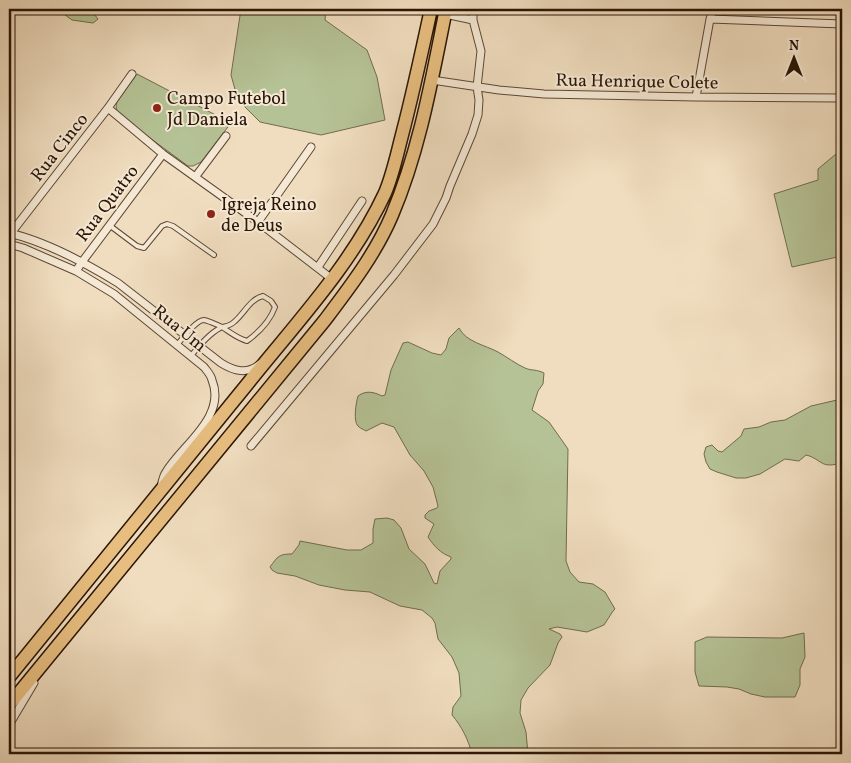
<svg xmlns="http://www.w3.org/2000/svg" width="851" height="763" viewBox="0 0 851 763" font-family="Vollkorn,serif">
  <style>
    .green { fill: #b5c295; stroke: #706c4e }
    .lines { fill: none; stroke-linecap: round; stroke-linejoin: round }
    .lane-casing { stroke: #5c4734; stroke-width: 6 }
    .street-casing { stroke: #5c4734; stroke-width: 9 }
    .highway-casing { stroke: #2a1506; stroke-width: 15 }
    .lane { stroke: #f5e9d5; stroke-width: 4 }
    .street { stroke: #f5e9d5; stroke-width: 7 }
    .highway { stroke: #e8be80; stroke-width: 12 }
    .poi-dot { fill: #8f2418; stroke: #f5e9d5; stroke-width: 2 }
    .labels { text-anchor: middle; stroke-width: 4; stroke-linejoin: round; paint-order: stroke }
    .street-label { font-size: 18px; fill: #2a1506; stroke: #f5e9d5 }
    .poi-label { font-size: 18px; fill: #2a1506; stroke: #f5e9d5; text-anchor: start }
  </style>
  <rect width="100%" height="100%" fill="#f0ddbf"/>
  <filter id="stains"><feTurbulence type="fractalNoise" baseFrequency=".004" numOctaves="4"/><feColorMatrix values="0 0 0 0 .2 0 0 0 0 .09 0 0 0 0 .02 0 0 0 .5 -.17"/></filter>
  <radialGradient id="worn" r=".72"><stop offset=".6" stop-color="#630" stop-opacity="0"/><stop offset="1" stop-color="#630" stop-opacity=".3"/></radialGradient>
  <path class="green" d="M57 9H90L98 19 93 23 72 20Z
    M241 9H326L325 20 367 50 377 77 385 120 321 135 260 122 238 100 231 75Z
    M137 74 231 123 201 162 193 166H188L120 116C117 112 115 108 117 102Z
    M842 149V256L792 267 774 194 818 180V169Z
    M459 328C466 342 485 345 498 352 507 357 516 364 525 368 532 371 536 369 544 373L543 384 538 391 532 410 549 422 568 449 566 561 570 572 579 582 593 584 605 592 615 609 613 611 604 625 587 632 557 627 549 629 560 634 562 637 558 643 550 665 528 688 521 700 520 713 526 732 528 754H472C468 739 462 727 452 715L453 707 461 696 459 673 452 657 438 639 435 623 432 618 422 610 400 606 370 592 345 590 319 585 295 576 277 573 272 570 270 567C278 556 279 554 292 554L299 545 300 541 347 550H361L373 543V529L375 519 387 518 394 520 401 528 409 549 425 564 434 583 437 584 440 571 451 559V557C440 553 434 546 428 537L434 524 425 518V515L429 511 437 508 438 506 433 487 424 471 410 455 394 427 382 423 366 431C363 429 361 429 358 426 353 421 356 403 358 396 366 390 374 392 382 396L385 395 391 370 403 343 408 342 432 353 441 355 446 349 449 338Z
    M842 397V463C838 464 833 465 829 465 821 465 816 457 806 455L799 461 785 459 760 474 746 478H736L717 472 710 469 706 462 704 454 706 447 712 445 718 451 722 452 741 436 744 429 759 427 771 422 785 420 811 406 837 400Z
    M804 633 805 657 800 669V685L795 697H765L751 694 739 689 727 687 699 686 695 672V642L707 637 782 638Z"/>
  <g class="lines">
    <g class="lane-casing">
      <path id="lane" d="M109 225 137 246 144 248 162 226 167 224 173 226 214 255
        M177 345C182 339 196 320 204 320 209 321 215 324 220 326 229 331 236 338 247 341 258 333 270 321 275 307L271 301 263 296C250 299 244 314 234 322 230 326 225 326 220 328 209 334 198 347 191 356"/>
    </g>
    <g class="street-casing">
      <path id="street" d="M445 14 473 20
        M710 19 842 24
        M432 80 499 90 544 94 696 97 842 98
        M696 97 710 19 713 9
        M108 108 163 154 258 222 332 279
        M196 176 226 136
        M258 222 311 147
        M9 233C47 242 84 262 118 283L221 363C234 371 247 375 260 364
        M9 239 11 233 108 108 132 74
        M9 244 23 248 76 271 114 294 204 367C207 371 211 375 212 380 227 417 182 445 166 472 163 476 162 482 161 487
        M318 267 362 201
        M76 271 82 262 163 154
        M251 446 394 275 433 224 446 198 450 186 472 134 478 115 479 100 477 87 481 51 473 20V9
        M9 725 34 683"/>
    </g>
    <g class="highway-casing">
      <path id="highway" d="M9 677C89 579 169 481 249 382 297 322 352 264 385 193 393 174 397 154 402 135 413 93 422 51 431 9
        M9 705 325 320C350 287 376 253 392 215 420 149 432 78 446 9"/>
    </g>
    <use href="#lane" class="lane"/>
    <use href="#street" class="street"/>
    <use href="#highway" class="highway"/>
  </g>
  <g class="poi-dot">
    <circle cx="157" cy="108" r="5"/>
    <circle cx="211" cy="214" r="5"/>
  </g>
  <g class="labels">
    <g class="street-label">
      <text transform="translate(637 81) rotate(1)" y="6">Rua Henrique Colete</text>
      <text transform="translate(59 147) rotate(-52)" y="6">Rua Cinco</text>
      <text transform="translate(107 203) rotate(-53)" y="6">Rua Quatro</text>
      <text transform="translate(180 328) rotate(39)" y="6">Rua Um</text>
    </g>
    <g class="poi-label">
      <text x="167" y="104">Campo Futebol<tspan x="167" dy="21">Jd Daniela</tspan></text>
      <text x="221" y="210">Igreja Reino<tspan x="221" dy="21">de Deus</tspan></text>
    </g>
  </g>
  <rect width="851" height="763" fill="none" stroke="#f0ddbf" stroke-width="30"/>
  <rect x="10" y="10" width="831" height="743" fill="none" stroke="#2a1506" stroke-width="2.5"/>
  <rect x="15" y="15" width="821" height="733" fill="none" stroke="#2a1506"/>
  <g transform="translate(794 58)" stroke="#f5e9d5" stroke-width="4" paint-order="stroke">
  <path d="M0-4L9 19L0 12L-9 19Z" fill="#2a1506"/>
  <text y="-8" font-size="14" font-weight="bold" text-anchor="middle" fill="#2a1506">N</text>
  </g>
  <rect width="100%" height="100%" filter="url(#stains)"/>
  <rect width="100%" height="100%" fill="url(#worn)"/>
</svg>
